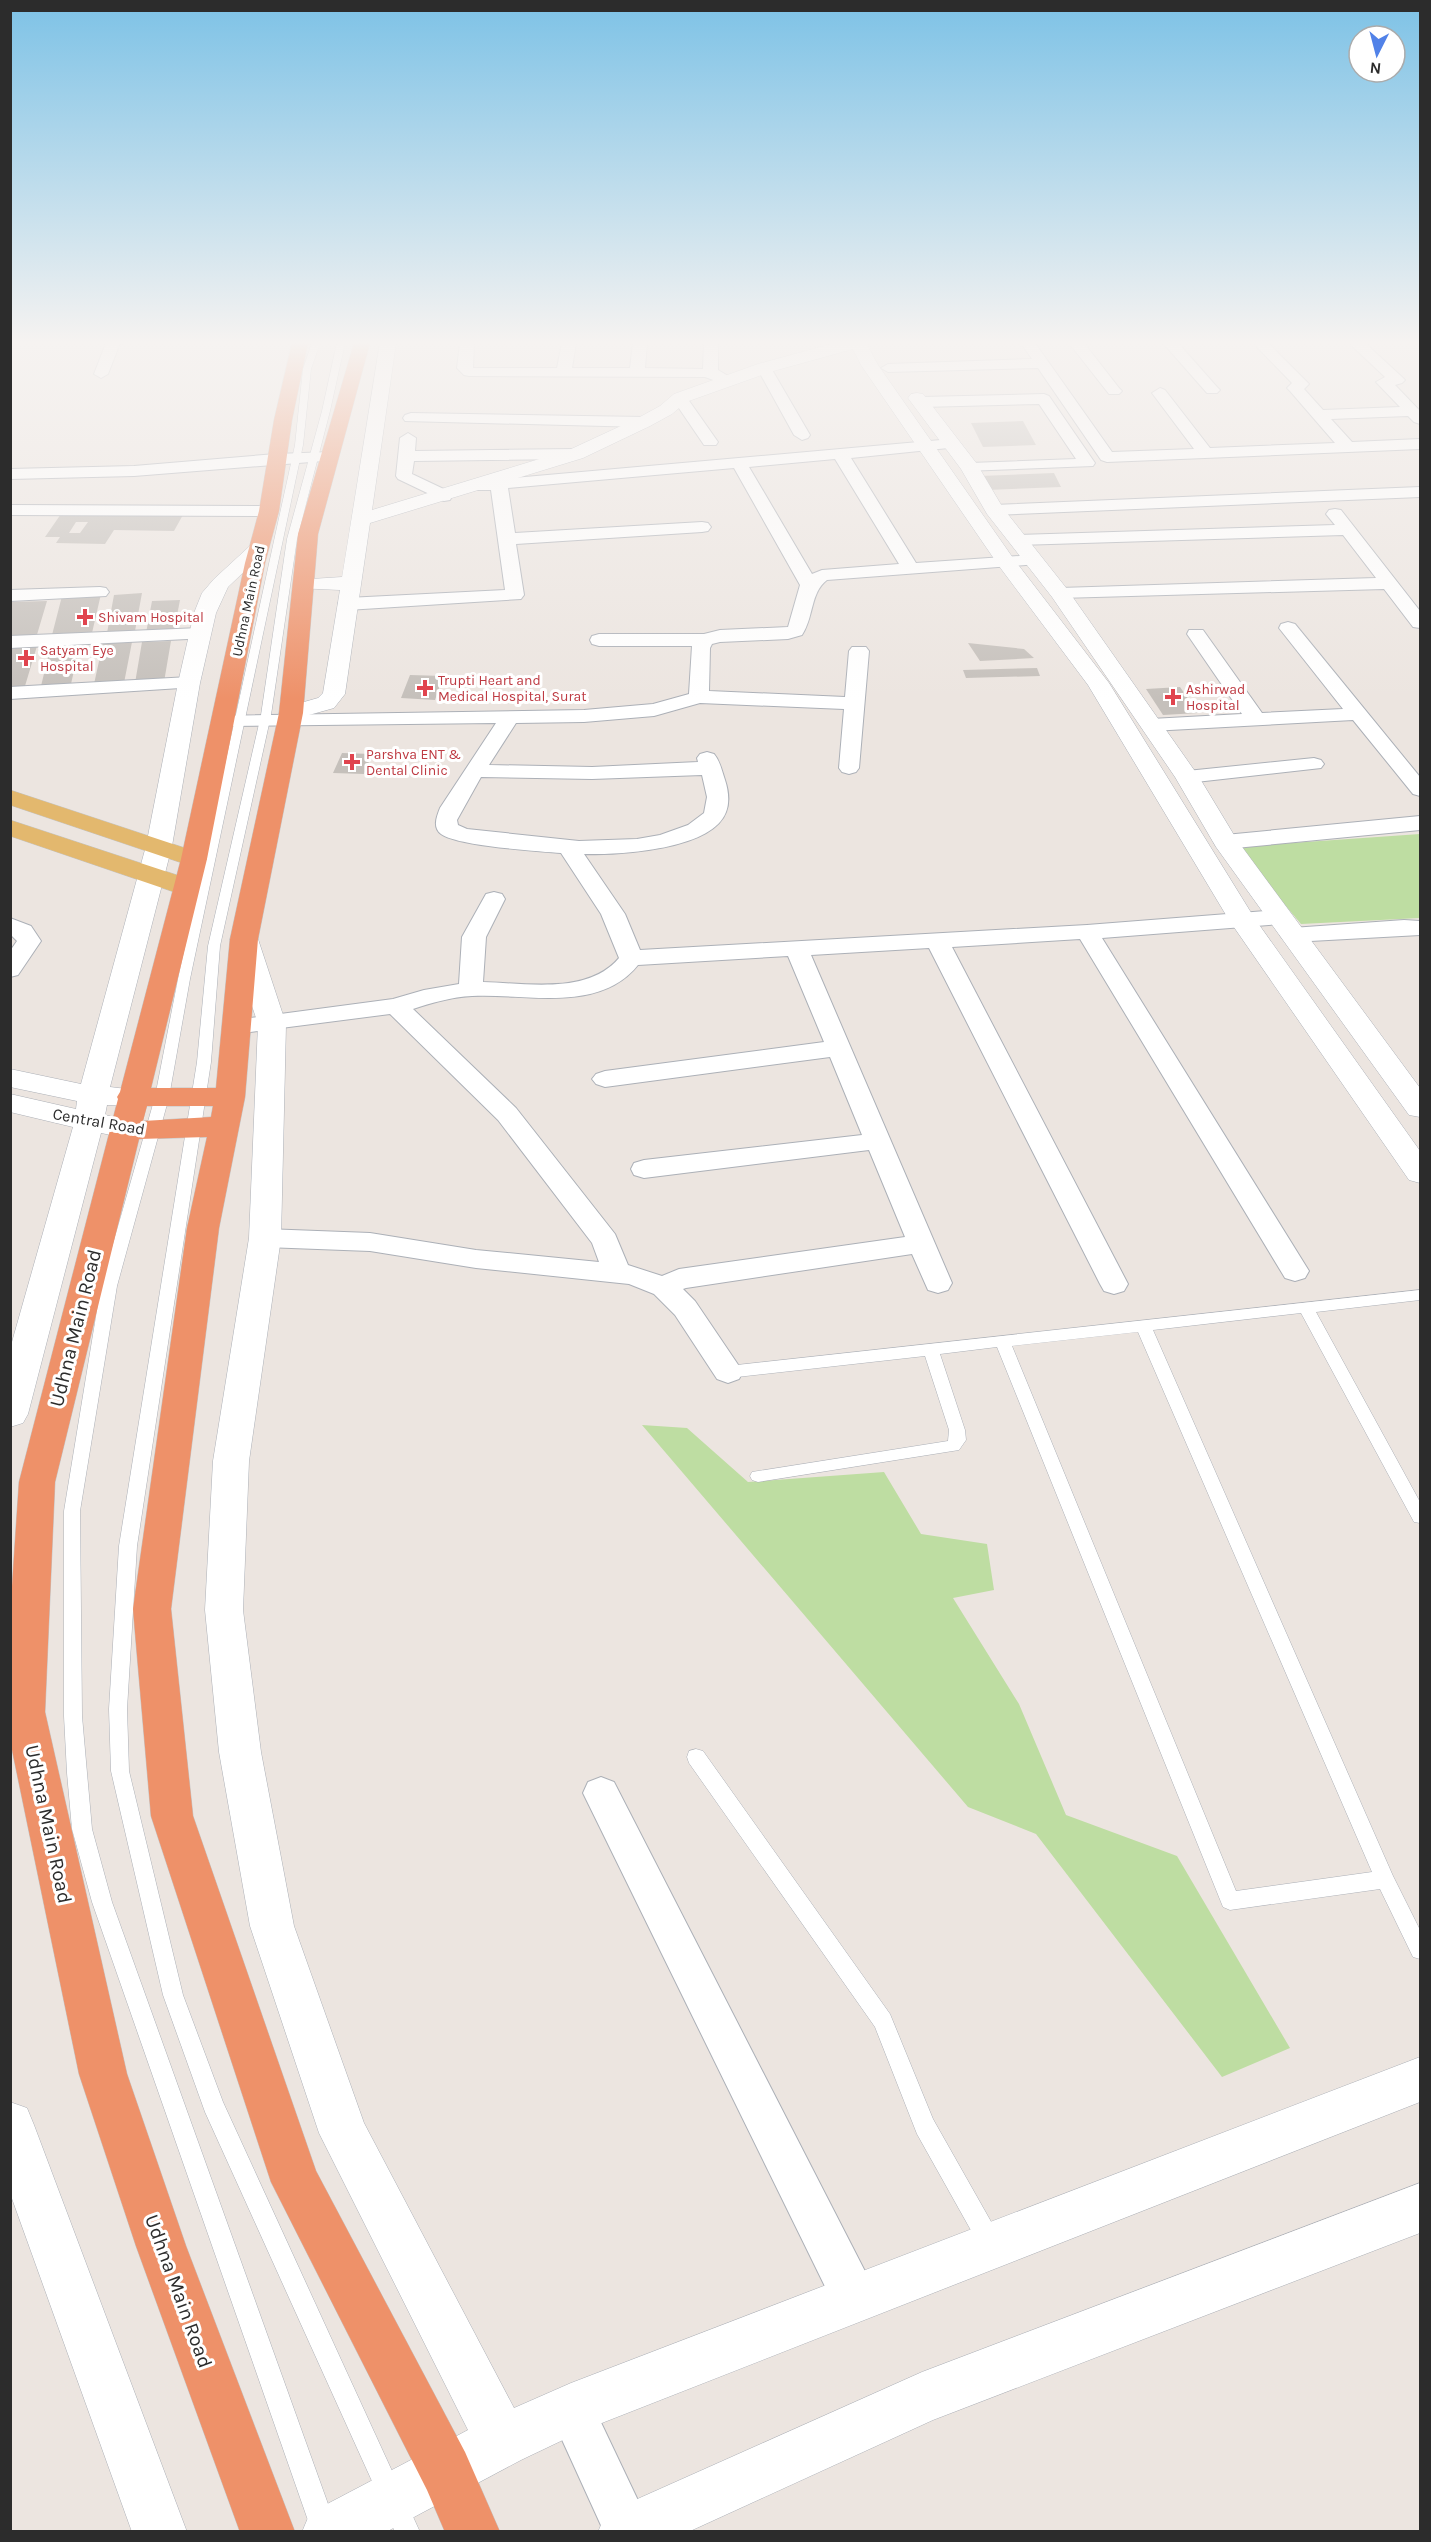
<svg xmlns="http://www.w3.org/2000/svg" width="1431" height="2542" viewBox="0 0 1431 2542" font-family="Karla,sans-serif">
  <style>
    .green { fill: #bedda2 }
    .building { fill: #c5c0bb; fill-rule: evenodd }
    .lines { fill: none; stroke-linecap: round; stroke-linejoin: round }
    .lane-casing { stroke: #acb0b7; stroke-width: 1 }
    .street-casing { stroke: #acb0b7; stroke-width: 2 }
    .secondary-casing { stroke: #acb0b7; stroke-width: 1 }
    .primary-casing { stroke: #c4c4c4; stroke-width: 1 }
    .highway-casing { stroke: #c4c4c4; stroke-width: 1 }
    .lane { fill: #fff; fill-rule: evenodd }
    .street { fill: #fff; fill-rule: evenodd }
    .secondary { fill: #fff; fill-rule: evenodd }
    .primary { fill: #e3b86e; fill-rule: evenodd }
    .highway { fill: #ee9169; fill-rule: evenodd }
    .health-dot { fill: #e0444e; stroke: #fff; stroke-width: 2 }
    .labels { text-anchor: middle; stroke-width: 6; stroke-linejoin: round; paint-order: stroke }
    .far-street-label { font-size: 14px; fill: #2c2c2c; stroke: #fff }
    .far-health-label { font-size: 14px; fill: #be3a42; stroke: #fff; text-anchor: start }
    .street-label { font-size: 16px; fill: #2c2c2c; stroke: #fff }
    .near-street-label { font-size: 20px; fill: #2c2c2c; stroke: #fff }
  </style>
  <rect width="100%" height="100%" fill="#ece5e0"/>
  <path class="green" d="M1420 834V918L1301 924 1236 847Z
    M642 1425 687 1428 748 1482 884 1472 921 1534 987 1544 994 1590 953 1598 1019 1704 1066 1815 1177 1856 1290 2048 1222 2077 1036 1834 968 1807Z"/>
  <path class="building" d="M1023 421 1036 445 983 447 971 423Z
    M1054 473 1061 487 987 490 980 476Z
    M63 511 184 513 174 531 114 530 105 544 56 543 60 537H45ZM76 522H88L80 533H69Z
    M142 593 135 631 107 633 114 595Z
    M101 594 92 633 52 635 62 596Z
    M180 600 174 631 146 633 152 601Z
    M47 601 36 638 10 639V602Z
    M171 641 164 682 135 683 142 642Z
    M132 642 124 683 94 684 103 643Z
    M968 643 1024 649 1034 658 980 661Z
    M80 644 71 684 41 686 51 645Z
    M37 646 25 686 10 687V647Z
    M1037 668 1040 676 966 678 963 670Z
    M410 675 443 676 435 700 401 698Z
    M1180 687 1198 713 1163 715 1146 689Z
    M342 753 372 754 364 774 333 773Z"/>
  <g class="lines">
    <g class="lane-casing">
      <path id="lane" d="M312 343H320L311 369 303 445 190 979 169 1097 117 1286 80 1511 82 1716 87 1773 92 1829 112 1902 337 2529 335 2532H313L311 2529 92 1902 72 1829 67 1773 64 1716V1511L101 1286 155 1097 178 979 295 445 303 369Z
        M337 343H345L330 411 297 539 271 715 220 946 211 1062 137 1546 127 1709 129 1771 183 1995 223 2102 420 2532H395L205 2112 163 1995 111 1771 109 1709 119 1546 197 1062 208 946 261 715 287 539 322 411Z
        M1420 1290V1300L1316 1312 1420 1502V1523L1414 1522 1301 1313 1153 1330 1393 1876 1420 1930V1959L1413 1957 1380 1889 1230 1910 1223 1907 997 1347 940 1354 965 1430 966 1440 959 1450 758 1482 752 1480 750 1476 752 1472 948 1441 949 1430 925 1356 728 1378 722 1376 720 1372 722 1368 728 1366ZM1138 1332 1372 1872 1236 1891 1012 1346Z
        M696 1749 703 1751 890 2014 933 2119 998 2234 1001 2242 998 2250 990 2253 982 2250 917 2134 875 2027 689 1763 687 1757 689 1751Z"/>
    </g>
    <g class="street-casing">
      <path id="street" d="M106 343H120L108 374 101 378 94 374Z
        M460 343H474L473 368H557L562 343H576L572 368H630L633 343H647L645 368 703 369 704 343H718V370L735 380 727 385 705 377 469 376 464 375 457 368Z
        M1021 343H1035L1112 452 1194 449 1152 393 1160 388 1165 390 1210 448 1335 443 1290 391 1287 388 1292 383 1253 343H1268L1309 384 1304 389 1323 410 1400 407 1376 382 1385 377 1349 343H1365L1402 377 1405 380 1402 383 1395 385 1420 411V424L1414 422 1408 416 1331 419 1352 442 1420 439V449L1107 462 1101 460 1038 368 888 372 881 368 888 364 1032 359Z
        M1069 343H1084L1119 388 1122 391 1119 394H1109Z
        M1163 343H1178L1217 387 1220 390 1217 393H1207Z
        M764 364 771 368 810 435 808 438 802 440 794 435 757 368Z
        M680 393 685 395 718 442 716 445H704L702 442 672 398Z
        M1044 394 1049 396 1095 463 1093 466 964 471 962 468 970 463 1076 459 1039 404 922 407 914 402 922 397Z
        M411 413 644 417 652 422 644 427 405 421 403 418 405 415Z
        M408 433 416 438 415 451 576 449 584 454 576 459 414 461 412 474 450 492 452 496 450 500 444 501 398 479 396 476 400 438Z
        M952 439 958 441 960 444 958 447 851 458 916 563 1033 555 1039 556 1042 560 1039 564 827 580C810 593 814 617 802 635L788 639 720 642 712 644 710 648 709 691 845 697 849 651 852 647H866L869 651 859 768 856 772 849 774 842 772 839 768 844 709 700 703 654 716 584 722 516 723 489 765 592 767 698 762 697 758 700 754 707 752 714 754C720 761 722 771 725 780 728 789 730 802 726 812 712 850 619 855 584 854L625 914 640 950 1087 925 1280 910 1288 912 1292 917 1288 922 1280 924 1102 938 1309 1271 1305 1278 1295 1281 1285 1278 1080 939 952 947 1128 1284 1124 1291 1114 1294 1104 1291 1100 1284 929 948 811 955 952 1283 948 1290 938 1293 928 1290 912 1254 686 1288 683 1289 695 1301 743 1372 739 1379 728 1383 717 1379 675 1315 654 1294 629 1284 476 1268 370 1251 265 1247 255 1245 251 1238 255 1231 265 1229 370 1233 476 1250 599 1262 592 1243 498 1120 390 1014 235 1034 226 1032 223 1027 226 1022 235 1020 393 999 424 990 459 984 462 937 486 894 494 892 502 894 505 899 486 937 483 982C526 983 588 995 619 958L601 914 561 853C537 851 457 846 441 834 432 827 437 816 440 808L496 723 222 726 215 724 212 720 215 716 584 710 653 704 689 694 692 646H599L592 644 590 640 592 636 599 634H704L720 630 788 627 800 585 734 468 508 488 515 533 702 522 708 523 711 527 708 531 702 532 516 544 524 595 521 599 347 610 340 608 338 604 340 600 347 598 505 590 491 490H470L468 486 470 482ZM835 459 899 564 822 570 812 574 749 467ZM702 775 707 797 704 813 688 825 660 835 637 839 579 841 467 829 458 825 457 820 481 777 592 779ZM788 956 824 1042 605 1071 596 1074 592 1079 596 1084 605 1087 830 1057 862 1135 644 1160 634 1163 631 1169 634 1175 644 1178 869 1150 905 1237 679 1269 662 1276 628 1265 615 1234 516 1108 413 1009C431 1003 452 997 472 996 526 993 599 1014 638 965Z
        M330 452 336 454 338 457 336 460 134 476 10 479V469L134 466 276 454Z
        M1420 487V497L994 515 988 514 986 510 988 506 994 505Z
        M10 505 269 506 275 507 277 511 275 515 269 516 10 515Z
        M1335 509 1341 510 1420 611V628L1413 627 1384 589 1060 598 1054 597 1051 593 1054 589 1060 588 1376 578 1343 535 1018 545 1012 544 1009 540 1012 536 1018 535 1335 525 1326 514 1329 510Z
        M100 587 106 588 109 592 106 596 10 601V590Z
        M1288 622 1295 624 1420 777V796L1413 794 1353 720 1151 731 1144 729 1141 725 1144 721 1151 719 1242 714 1187 634 1189 630H1203L1262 713 1343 709 1279 628 1281 624Z
        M200 628 207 630 209 634 207 638 10 648V636Z
        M189 677 196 679 199 683 196 687 10 699V687Z
        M1314 758 1321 760 1324 764 1321 768 1187 783 1180 781 1176 777 1180 773 1187 771Z
        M1420 816V830L1225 849 1217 847 1214 842 1217 837 1225 835Z
        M10 918 31 926 41 941 18 975 10 977V951L17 941 10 934Z
        M1404 920 1420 921V935L1292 942 1284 940 1280 935 1284 930 1292 928Z
        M601 1777 614 1782 871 2283 877 2299 871 2315 855 2321 839 2315 583 1793 588 1782Z
        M571 2386 587 2393 653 2532H604L548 2409 555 2393Z"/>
    </g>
    <g class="secondary-casing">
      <path id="secondary" d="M380 343H396L372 510 569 450 638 418 660 406 674 394 758 364 835 343H866L878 365 1013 558 1109 683 1255 919 1420 1151V1183L1409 1180 1229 920 1088 685 999 566 861 365 853 349 770 372 686 402 672 414 650 426 583 458 370 523 345 694 334 708 291 720 283 718 279 713 283 708 318 698 323 693 340 590 296 588 293 584 296 580 342 577Z
        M917 393 923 394 977 464 1003 508 1067 589 1199 777 1237 840 1420 1088V1117L1409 1115 1216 847 1175 777 1052 597 987 514 961 469 908 398 911 394Z
        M259 542 266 544 269 548 228 587 216 613 200 683 172 846 110 1087 143 1091 147 1097 143 1103 132 1106 107 1105 105 1115 122 1119 126 1126 122 1133 111 1135 101 1133 28 1414 23 1423 10 1427V1349L73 1127 10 1112V1094L76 1109 77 1101 10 1087V1069L81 1084 146 846 178 683 194 613 202 593 214 579 252 544Z
        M244 931 254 933 258 939 286 1024 281 1238 249 1461 243 1610 261 1752 294 1926 364 2123 514 2408 571 2383 1420 2057V2102L584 2430 521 2460 386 2532H302L310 2513 468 2430 319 2133 250 1926 219 1752 205 1610 213 1461 249 1238 258 1024 230 939 234 933Z
        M10 2102 27 2108 34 2125 187 2532H132L10 2193Z
        M1420 2183V2233L933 2420 688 2532H598L606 2513 922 2372Z"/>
    </g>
    <g class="primary-casing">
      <path id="primary" d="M10 790 203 854 207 859 203 864 194 867 185 864 10 805Z
        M10 820 195 881 199 887 195 893 186 895 177 893 10 836Z"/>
    </g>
    <g class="highway-casing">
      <path id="highway" d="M292 343H308L292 420 279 511 265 563 207 859 151 1088H216L230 939 279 713 298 534 354 343H370L318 534 303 713 258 939 245 1097 219 1228 171 1609 193 1816 316 2171 465 2452 500 2532H445L427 2490 271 2182 151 1816 133 1609 187 1228 207 1137 139 1139 55 1482 45 1712 127 2074 186 2246 295 2532H240L136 2246 79 2074 10 1740V1616L19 1482 118 1099 117 1097 120 1092 181 859 245 563 259 511 274 420ZM147 1106H213L211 1117 143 1121Z"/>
    </g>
    <use href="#lane" class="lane"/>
    <use href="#street" class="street"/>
    <use href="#secondary" class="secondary"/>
    <use href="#primary" class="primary"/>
    <use href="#highway" class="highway"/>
  </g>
  <linearGradient id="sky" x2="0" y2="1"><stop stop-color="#7dc2e6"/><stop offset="0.49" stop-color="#f6f3f1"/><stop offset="1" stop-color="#f6f3f1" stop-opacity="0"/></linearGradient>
  <rect width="1431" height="699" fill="url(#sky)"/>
  <g class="health-dot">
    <path d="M82 608h6v6h6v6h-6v6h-6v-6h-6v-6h6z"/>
    <path d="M23 649h6v6h6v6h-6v6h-6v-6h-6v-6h6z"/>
    <path d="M422 679h6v6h6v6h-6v6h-6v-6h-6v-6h6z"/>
    <path d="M1170 688h6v6h6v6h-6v6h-6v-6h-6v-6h6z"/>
    <path d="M349 753h6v6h6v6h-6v6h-6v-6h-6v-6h6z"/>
  </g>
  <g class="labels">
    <g class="far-street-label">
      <text transform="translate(248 601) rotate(-78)" y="5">Udhna Main Road</text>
    </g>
    <g class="far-health-label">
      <text x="98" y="622">Shivam Hospital</text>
      <text x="40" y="655">Satyam Eye<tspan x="40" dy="16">Hospital</tspan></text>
      <text x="438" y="685">Trupti Heart and<tspan x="438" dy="16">Medical Hospital, Surat</tspan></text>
      <text x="1186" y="694">Ashirwad<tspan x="1186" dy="16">Hospital</tspan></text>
      <text x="366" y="759">Parshva ENT &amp;<tspan x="366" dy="16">Dental Clinic</tspan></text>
    </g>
    <g class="street-label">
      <text transform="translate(99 1121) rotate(10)" y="6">Central Road</text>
    </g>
    <g class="near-street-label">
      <text transform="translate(75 1328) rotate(-76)" y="7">Udhna Main Road</text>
      <text transform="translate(49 1824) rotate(78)" y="7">Udhna Main Road</text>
      <text transform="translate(179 2291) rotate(70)" y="7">Udhna Main Road</text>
    </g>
  </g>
  <rect width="1431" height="2542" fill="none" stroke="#2c2c2c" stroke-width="24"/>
  <g transform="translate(1377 54) rotate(186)"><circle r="28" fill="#ffffff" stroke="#ababab" stroke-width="1.5"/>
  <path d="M0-4.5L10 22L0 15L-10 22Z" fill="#5182e8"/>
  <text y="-9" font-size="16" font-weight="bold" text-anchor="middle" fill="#2c2c2c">N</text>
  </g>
</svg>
